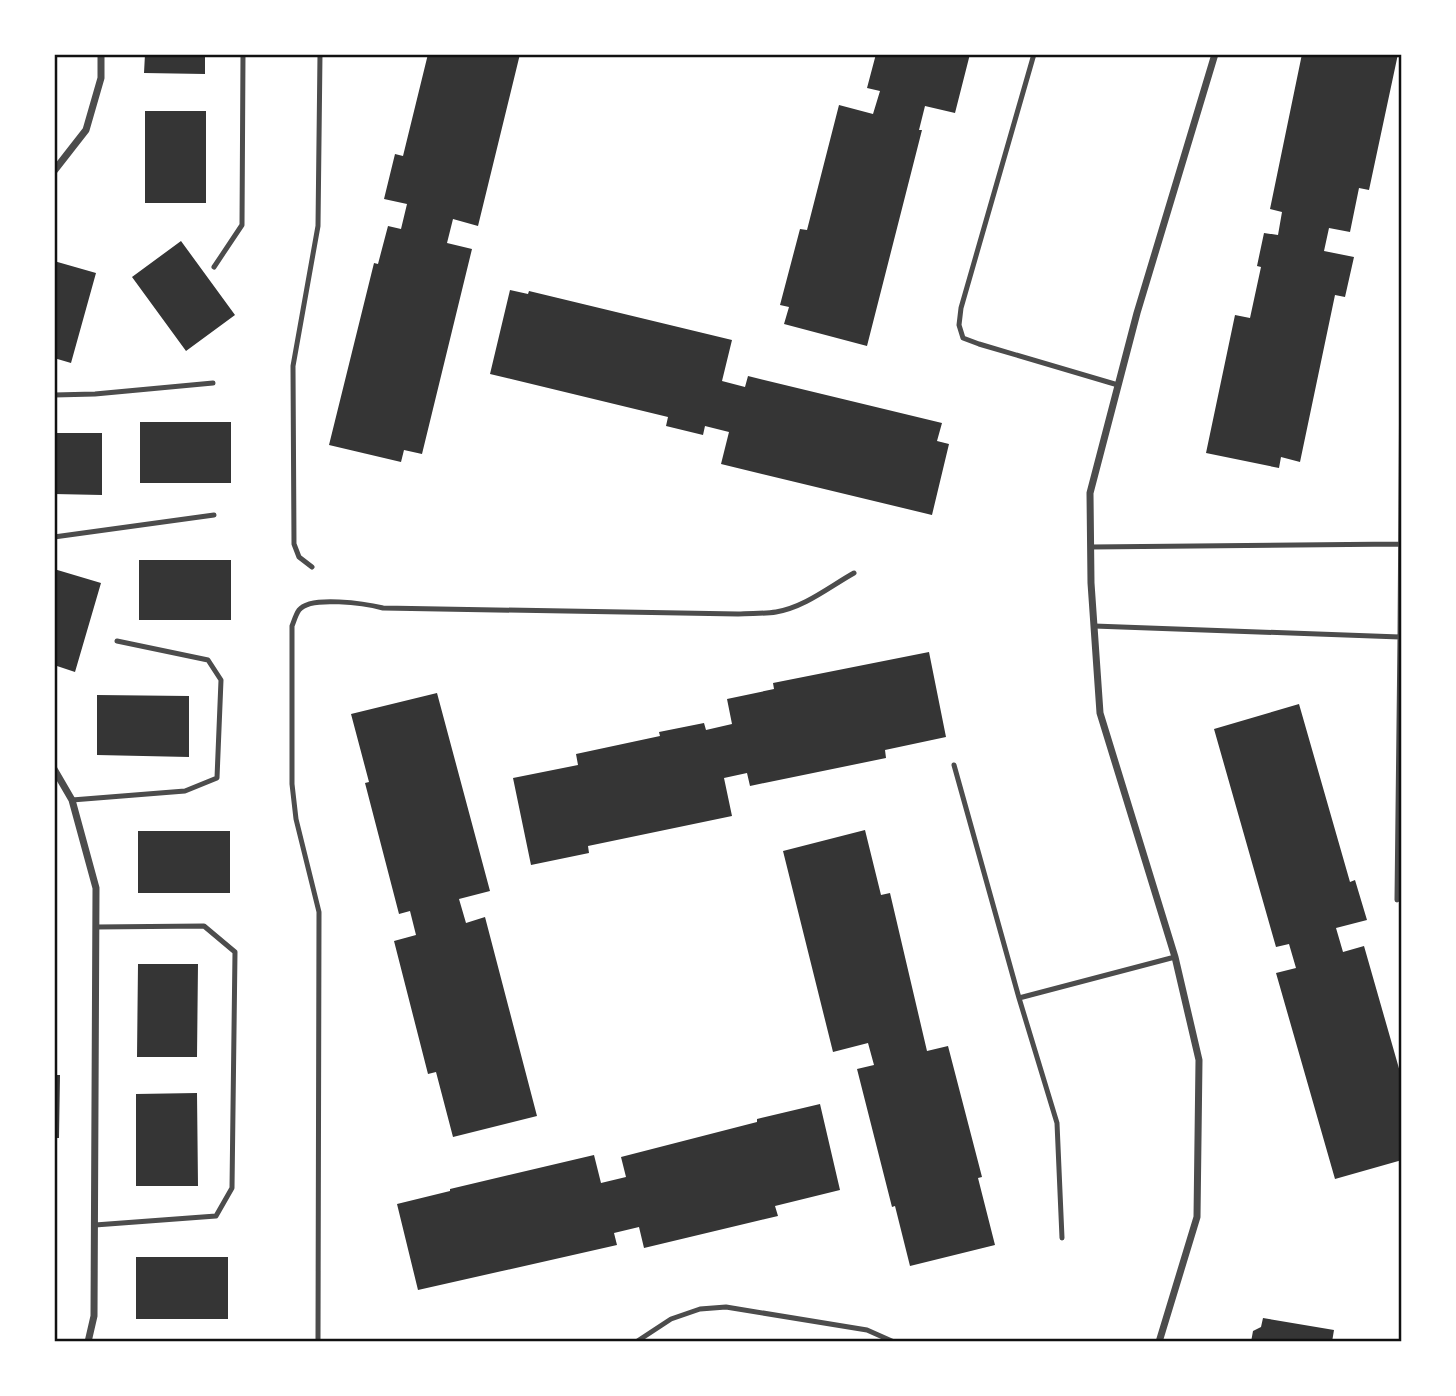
<svg xmlns="http://www.w3.org/2000/svg" width="1456" height="1396" viewBox="0 0 1456 1396" font-family="Georgia,serif">
  <style>
    .building { fill: #353535 }
    .lines { fill: none; stroke-linecap: round; stroke-linejoin: round }
    .service { stroke: #4c4c4c; stroke-width: 5 }
    .minor { stroke: #4c4c4c; stroke-width: 7 }
    .neatline { fill: none; stroke: #111; stroke-width: 2.5 }
  </style>
  <rect width="100%" height="100%" fill="#fff"/>
  <path class="building" d="M145 54H205V74L144 73Z
    M428 54H520L478 226 453 219 447 243 472 249 422 454 404 450 401 462 329 445 374 263 378 264 388 226 401 229 407 204 384 199 395 154 403 156Z
    M876 54H970L955 113 925 106 919 130H922L867 346 784 324 789 307 780 305 800 229 807 230 839 105 873 114 880 91 867 88Z
    M1302 54H1398L1369 190 1359 188 1350 232 1329 228 1324 251 1354 257 1345 297 1335 295 1300 462 1281 457 1279 468 1206 453 1235 315 1250 318 1261 267 1257 266 1264 233 1278 235 1282 212 1270 209Z
    M145 111H206V203H145Z
    M181 241 235 315 186 351 132 277Z
    M54 261 96 273 71 363 54 358Z
    M510 290 528 294 529 291 732 340 722 381 745 387 748 376 942 423 937 441 949 444 932 515 721 464 729 432 705 426 703 435 666 426 668 417 490 374Z
    M140 422H231V483H140Z
    M54 433H102V495L54 494Z
    M139 560H231V620H139Z
    M54 569 101 583 75 672 54 665Z
    M929 652 946 737 885 750 886 758 750 786 747 773 724 778 732 816 588 846 589 853 531 865 513 778 578 765 576 754 660 736 659 732 704 723 706 730 732 724 727 699 774 689 773 683Z
    M437 693 490 891 459 899 466 923 485 917 537 1116 453 1137 436 1072 428 1074 394 941 416 935 410 911 399 914 365 783 369 782 351 714Z
    M97 695 189 696V757L97 755Z
    M1299 704 1350 882 1355 880 1367 920 1336 928 1343 952 1364 946 1402 1079V1160L1335 1179 1276 973 1296 968 1289 944 1276 947 1214 729Z
    M865 830 881 895 890 893 927 1051 948 1046 982 1177 978 1178 995 1245 910 1266 895 1206 892 1207 857 1069 874 1065 868 1043 833 1052 783 851Z
    M138 831H230V893H138Z
    M54 942H57V1004H54Z
    M138 964H198L197 1057H137Z
    M54 1075H60L59 1138H54Z
    M197 1093 198 1186H136V1094Z
    M820 1104 840 1190 775 1206 778 1216 644 1248 639 1227 614 1233 617 1245 418 1290 397 1204 450 1191V1189L594 1155 601 1183 626 1177 621 1157 757 1122V1119Z
    M136 1257H228V1319H136Z
    M1263 1318 1334 1330 1332 1342H1251L1253 1331 1261 1327Z"/>
  <g class="lines">
    <path class="service" d="M1034 54 961 308 959 325 963 338 979 344 1118 385
      M214 267 242 225 243 54
      M54 395 95 394 213 383
      M54 537 214 515
      M1091 547 1400 544
      M312 567 299 557 294 544 293 366 318 226 320 54
      M1094 626 1400 637 1397 900
      M1400 637 1402 355
      M954 765 1019 998 1057 1123 1062 1238
      M72 800 185 791 217 778 221 680 208 660 117 641
      M1019 998 1175 957
      M95 1225 216 1216 232 1188 235 952 204 926 96 927
      M318 1342 319 912 296 819 292 784V626C294 621 296 614 299 610 310 595 367 604 383 608L738 614C750 613 764 614 776 612 805 607 829 587 854 573
      M636 1342 671 1319 700 1309 726 1307 867 1330 894 1342"/>
    <path class="minor" d="M54 171 86 130 101 78V54
      M54 769 72 800 96 888 94 1316 88 1342
      M1159 1342 1197 1217 1199 1060 1175 957 1100 713 1091 583 1090 493 1137 313 1215 54"/>
  </g>
  <rect width="1456" height="1396" fill="none" stroke="#ffffff" stroke-width="112"/>
  <rect x="56" y="56" width="1344" height="1284" class="neatline"/>
</svg>
